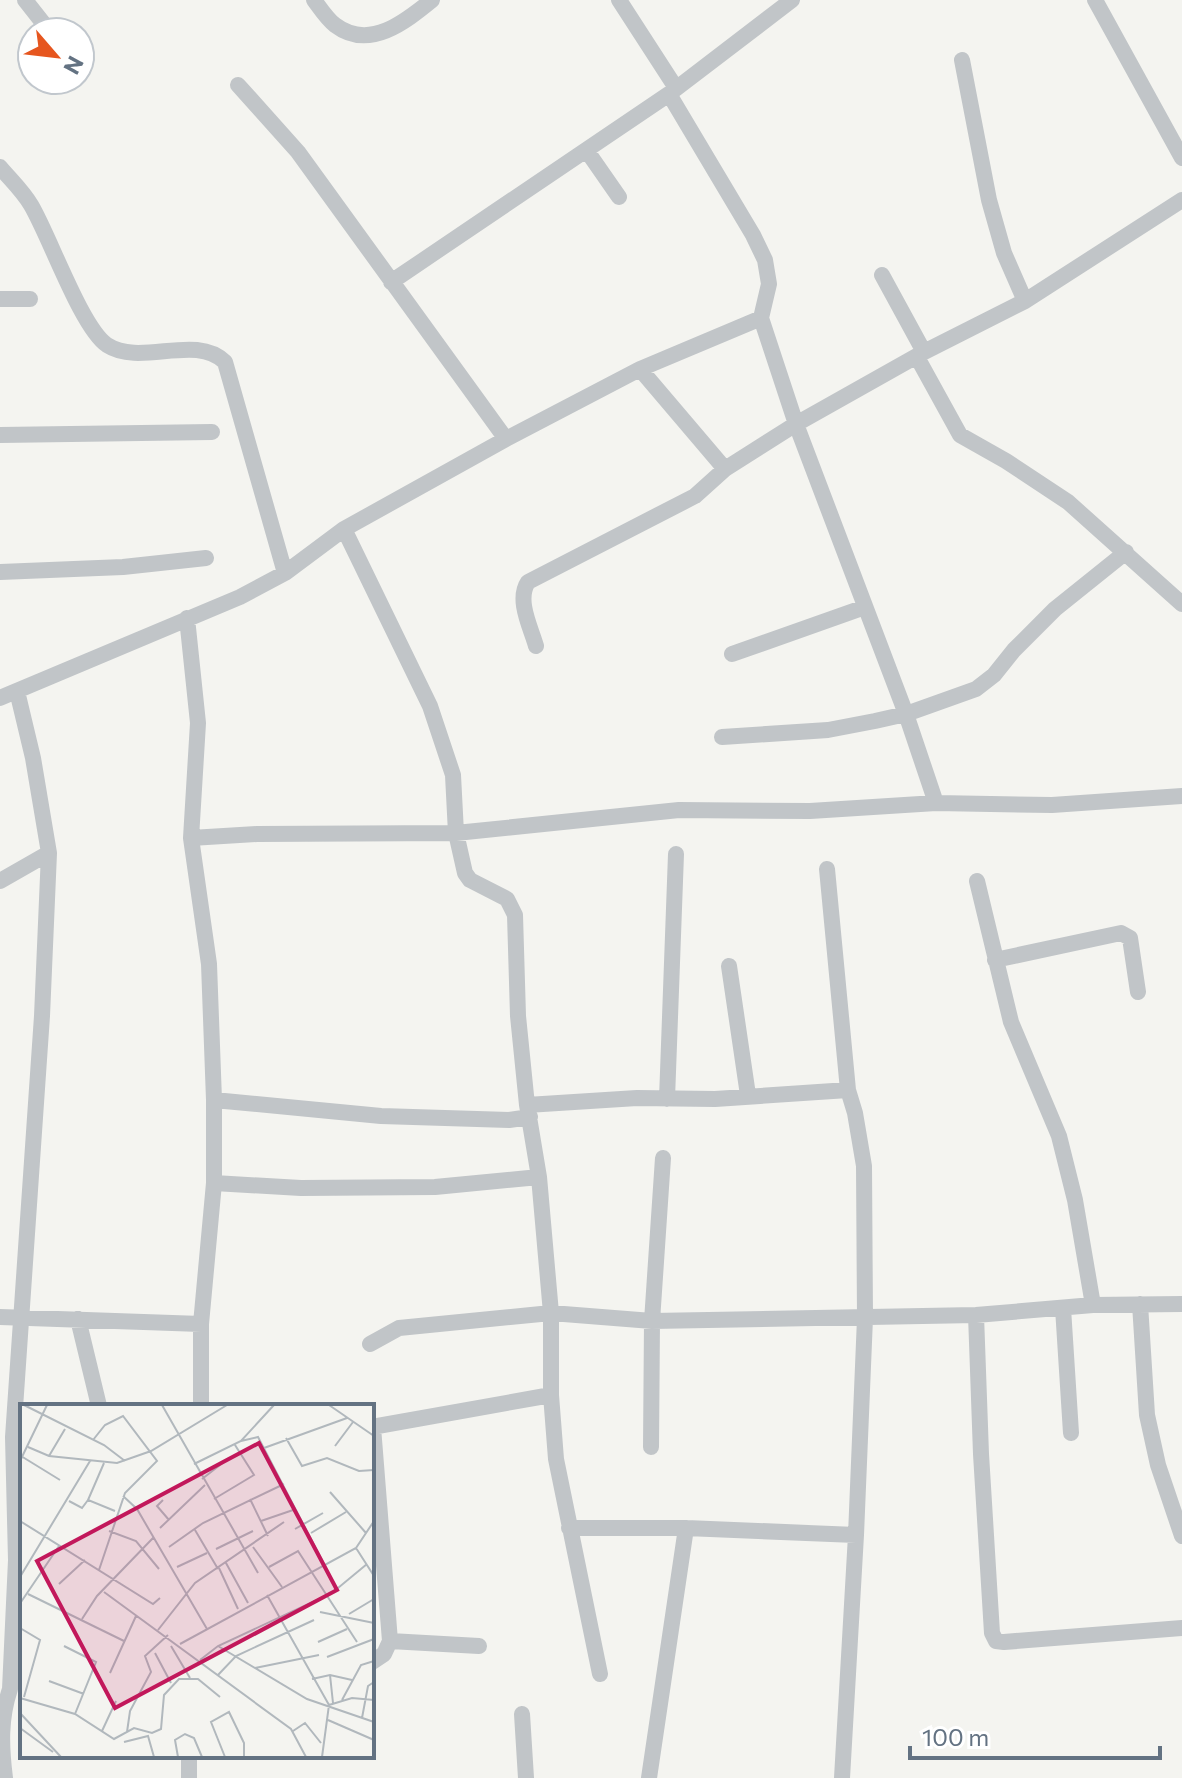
<svg xmlns="http://www.w3.org/2000/svg" width="1182" height="1778" viewBox="0 0 1182 1778" font-family="Commissioner,sans-serif">
  <style>
    .lines { fill: none; stroke-linecap: round; stroke-linejoin: round }
    .minor { stroke: #c1c5c8; stroke-width: 16 }
    .inset-road { fill: none; stroke: #b1b8bd; stroke-width: 2 }
    .view { fill: #c2185b; fill-opacity: 0.15; stroke: #c2185b; stroke-width: 4 }
    .inset-edge { fill: none; stroke: #637282; stroke-width: 4 }
  </style>
  <rect width="100%" height="100%" fill="#f4f4f0"/>
  <g class="lines">
    <path class="minor" d="M25 0 47 28
      M314 0C320 8 327 19 335 25 369 51 405 22 432 0
      M619 0 676 88
      M1095 0 1182 158
      M962 60 989 200 1004 253 1025 301
      M238 85 298 152 506 439
      M669 94 753 235 765 260 769 284 761 318 796 424 906 714 936 803
      M587 151 619 197
      M0 167C10 179 23 191 31 205 50 237 81 327 107 345 141 367 195 333 225 362L285 573
      M882 275 924 352
      M391 282 669 94 792 0
      M0 299H30
      M917 357 960 435 1006 461 1068 502 1182 604
      M640 369 725 469
      M0 435 212 432
      M344 529 430 706 453 775 456 833 465 873 470 880 507 899 515 915 518 1016 527 1105 539 1177 551 1313V1395L556 1459 600 1674
      M0 572 123 567 206 558
      M187 618 198 723 191 838 209 964 214 1100V1183L201 1324V1406
      M536 646C531 628 516 600 528 582L695 496 725 469 796 424 924 352 1025 301 1182 200
      M732 654 865 607
      M0 698 240 597 285 573 344 529 506 439 640 369 761 318
      M722 737 828 730 875 721 906 714 976 689 994 675 1014 650 1055 609 1126 552
      M191 838 257 834 456 833 679 810 810 811 936 803 1052 805 1182 796
      M827 869 848 1090 855 1113 864 1166 865 1318 856 1535 842 1778
      M0 881 49 853
      M977 881 1011 1022 1059 1136 1075 1200 1093 1305
      M995 960 1121 933 1130 938 1138 992
      M729 966 748 1095
      M667 1099 676 854
      M214 1100 381 1116 509 1120 530 1117
      M527 1105 637 1098 715 1099 848 1090
      M214 1183 301 1188 435 1187 539 1177
      M1140 1304 1147 1415 1158 1465 1182 1536
      M1063 1308 1071 1433
      M976 1315 981 1454 992 1633 996 1641 1004 1642 1182 1628
      M0 1317 201 1324
      M78 1319 99 1406
      M370 1344 399 1328 551 1313 652 1321 976 1315 1093 1305 1182 1304
      M372 1427 551 1395
      M651 1447 652 1321 663 1158
      M569 1528H686L856 1535
      M390 1641 479 1646
      M372 1662 384 1654 390 1641 373 1427
      M522 1714 526 1778
      M189 1756V1778
      M5 1778C1 1746 0 1719 10 1689L16 1560 13 1437 42 1016 49 853 33 758 17 691
      M649 1778 686 1528"/>
  </g>
  <g transform="translate(20 1404)">
    <rect width="354" height="354" fill="#f4f4f0"/>
    <path class="inset-road" d="M4 1 84 41 105 57M73 1H100M142 1 238 169M309 1 354 32M266 34 282 62 307 54 339 67 354 66M73 36 85 21 103 12 137 57 105 89 79 166M221 37 238 33 305 162M315 42 333 18M8 43 29 52 97 59 131 47 207 1M244 44 327 14M1 52 40 76M29 52 45 25M0 57 27 1M84 59 68 96 95 107M174 60 221 37 254 1M182 75 209 54M310 88 346 129M103 92 117 105 187 225M194 95 234 71 215 41M230 95 248 132M143 96 137 102 149 116M49 97 62 104 68 96M0 117 133 200 140 194M241 117 276 105M140 124 185 81M275 125 303 109M175 126 198 165M89 127 116 137 139 165M291 129 326 108M149 143 183 119 264 80M233 143 262 183M336 144 354 172M196 145 233 127M206 159 228 199M157 163 187 149M249 163 278 147 337 238M199 164 218 205M0 173 70 57M39 180 65 156M84 188 271 325 286 353M8 190 104 237M247 191 309 301 302 353M1 198 39 142M300 208 354 219M329 210 354 195M62 215 77 192 133 134M0 224 20 236 4 293M138 226 175 179 264 118M298 238 327 225M160 240 336 144 354 117M44 242 76 258 55 310M151 242 170 274M198 242 287 295 354 318M135 249 151 279M307 253 354 235M180 256 198 242 312 189 347 160M235 264 299 251M90 269 116 212M198 271 216 252 294 216M310 271 313 299M292 275 310 271 332 276M29 277 64 290M0 294 55 310 94 335 114 324 132 329 141 325 144 291 159 275H178L200 293M322 296 341 261 354 257M309 301 332 294 354 296M0 309 41 353M342 314 348 282 354 278M308 316 354 336M0 324 33 348M82 327 96 297M273 327 285 319 301 339M107 328 110 307 131 268 125 252 148 231M104 338 128 332 134 353M158 353 155 336 165 330 174 334 182 353M205 353 191 318 209 308 224 339V353"/>
    <path class="view" d="M239 39 317 186 95 304 17 157Z"/>
    <rect width="354" height="354" class="inset-edge"/>
  </g>
  <g transform="translate(56 56) rotate(118)"><circle r="38" fill="#ffffff" stroke="#c1c7cd" stroke-width="2"/>
  <path d="M0-6L14 30L0 20L-14 30Z" fill="#e6561f"/>
  <text y="-12" font-size="22" font-weight="bold" text-anchor="middle" fill="#637282">N</text>
  </g>
  <path d="M910 1746v12h250v-12" fill="none" stroke="#637282" stroke-width="4"/>
  <text x="922" y="1746" font-size="24" fill="#637282" stroke="#ffffff" stroke-width="6" paint-order="stroke">100 m</text>
</svg>
